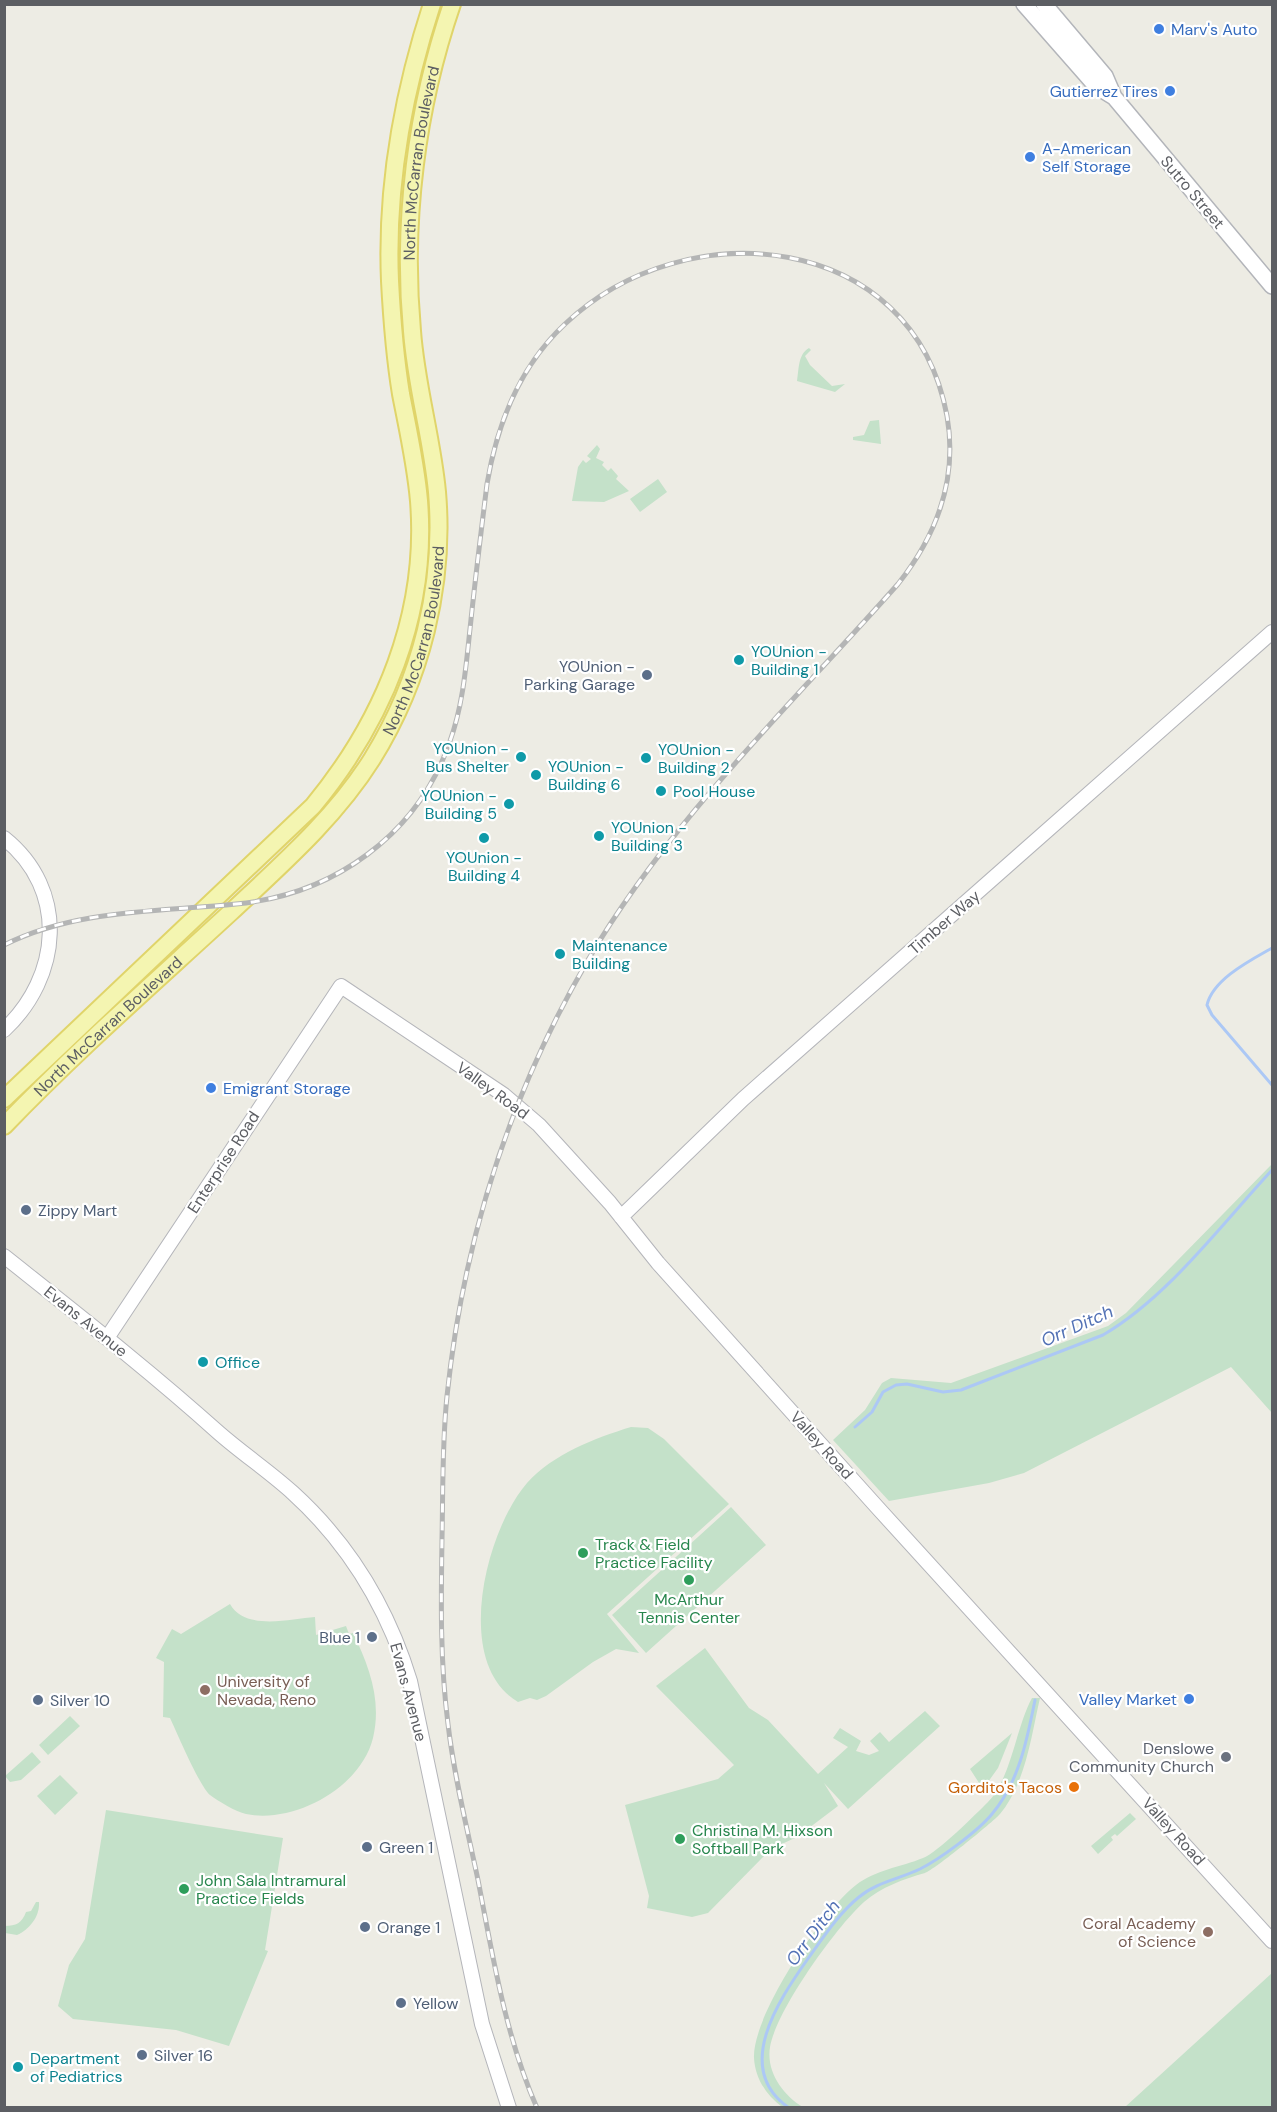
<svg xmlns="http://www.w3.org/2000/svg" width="1277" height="2112" viewBox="0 0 1277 2112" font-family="'DM Sans',sans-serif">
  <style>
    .green { fill: #c4e1c9 }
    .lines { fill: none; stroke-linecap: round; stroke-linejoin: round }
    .stream { stroke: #acc8f5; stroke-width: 3 }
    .tertiary-casing { stroke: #b4b5ba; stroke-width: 16 }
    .secondary-casing { stroke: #b3b5ba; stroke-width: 18 }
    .primary-casing { stroke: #e0d46a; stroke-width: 20 }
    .tertiary { stroke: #fff; stroke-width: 14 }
    .secondary { stroke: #fff; stroke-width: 15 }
    .primary { stroke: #f4f5b1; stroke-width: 16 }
    .rail-casing { stroke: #b4b5b5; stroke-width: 5 }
    .rail { stroke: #fff; stroke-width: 3; stroke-dasharray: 9; stroke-linecap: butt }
    .shop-dot { fill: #3f7fe0; stroke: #fff; stroke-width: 2 }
    .culture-dot { fill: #0f9aa8; stroke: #fff; stroke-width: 2 }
    .service-dot { fill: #5c6f8a; stroke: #fff; stroke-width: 2 }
    .leisure-dot { fill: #2e9e5b; stroke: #fff; stroke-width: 2 }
    .education-dot { fill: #8d6e63; stroke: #fff; stroke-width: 2 }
    .worship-dot { fill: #6b7280; stroke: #fff; stroke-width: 2 }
    .food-dot { fill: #e8710a; stroke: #fff; stroke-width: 2 }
    .labels { text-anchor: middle; stroke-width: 4.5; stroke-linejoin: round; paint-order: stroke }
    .shop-label { font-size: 16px; fill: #366cbe; stroke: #fff; text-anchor: start }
    .street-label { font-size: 16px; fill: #5c5e63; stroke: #fff }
    .culture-label { font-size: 16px; fill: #0d838f; stroke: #fff; text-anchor: start }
    .service-label { font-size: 16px; fill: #4e5e75; stroke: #fff; text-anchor: start }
    .leisure-label { font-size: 16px; fill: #27864d; stroke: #fff; text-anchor: start }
    .education-label { font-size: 16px; fill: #785e54; stroke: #fff; text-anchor: start }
    .worship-label { font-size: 16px; fill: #5b616d; stroke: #fff; text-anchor: end }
    .food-label { font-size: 16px; fill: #c56008; stroke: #fff; text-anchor: end }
    .water-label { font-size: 18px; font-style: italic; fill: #5271b5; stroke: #fff }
  </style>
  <rect width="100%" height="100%" fill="#edece4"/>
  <path class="green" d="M809 348 811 350 805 356 810 365 832 386 845 384 835 392 797 381C799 369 798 354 809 348Z
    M879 420 881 444 853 440V437L864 435 870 421Z
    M597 445 600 449 596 458 604 462 602 465 608 471 611 468 618 476 616 479 629 491 604 502 572 501 578 467 583 460 586 463 591 459 587 456Z
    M658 479 667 492 640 512 630 499Z
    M1272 1164V1413L1231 1367 1024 1473 989 1483 889 1501 833 1440 865 1410 882 1383 891 1378 951 1383 1108 1326 1126 1313Z
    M631 1427 648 1428 664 1439 729 1504 607 1614 639 1653 616 1649 593 1662 546 1696 537 1700 530 1698 518 1702C452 1663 486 1530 527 1483 553 1454 595 1438 631 1427Z
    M731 1507 766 1545 646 1653 612 1615Z
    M230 1604C245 1631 290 1619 315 1617L316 1635 346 1626 349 1634 353 1633C369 1666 382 1700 373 1738 361 1787 295 1824 246 1814 236 1812 218 1801 210 1795 200 1787 177 1733 170 1718L163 1717 164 1662 156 1658 172 1629 181 1634Z
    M705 1648 749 1708 768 1720 818 1774 848 1747 833 1738 840 1728 861 1741 856 1751 869 1755 879 1751 870 1741 880 1732 889 1742 925 1711 940 1726 848 1809 824 1783 838 1806 797 1837 771 1849 708 1913 692 1917 647 1908 649 1896 625 1805 718 1779 734 1765 656 1686Z
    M1032 1698H1040C1031 1737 1026 1782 1000 1814 993 1822 934 1870 925 1873 904 1879 881 1887 864 1902 836 1927 776 2011 770 2047 766 2072 783 2095 803 2107H782C766 2095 755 2078 754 2058 752 2016 823 1910 856 1885 875 1870 901 1867 923 1858 937 1853 976 1814 988 1802 1011 1779 1016 1727 1032 1698Z
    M70 1716 80 1726 48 1755 39 1745Z
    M1012 1733 998 1768 983 1789 970 1769Z
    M32 1752 41 1762 21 1780 10 1782 5 1776Z
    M60 1775 78 1793 55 1815 37 1796Z
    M106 1810 283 1838 265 1950 268 1951 229 2046 176 2030 73 2019 58 2006 69 1965 85 1939Z
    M1130 1813 1136 1819 1117 1836 1115 1834 1111 1837 1113 1840 1098 1854 1091 1846Z
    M36 1902H39C40 1916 30 1929 17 1935L5 1933V1926C16 1926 22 1923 26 1912L31 1911Z
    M1272 1973V2107H1125Z"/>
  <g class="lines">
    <path class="stream" d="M1272 948C1251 960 1213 979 1207 1005L1212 1015 1272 1085
      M855 1427 872 1412 883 1392 896 1385 907 1384 943 1392 961 1390 1103 1335C1168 1297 1221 1225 1272 1170
      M789 2108C732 2069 779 2000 807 1960 823 1938 838 1914 859 1897 877 1882 899 1879 920 1869 940 1859 978 1831 992 1814 1019 1782 1027 1740 1035 1700"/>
    <g class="tertiary-casing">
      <path id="tertiary" d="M4 838C69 890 61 977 4 1030
        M621 1217 743 1099 1272 632
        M4 1256C77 1314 150 1371 219 1433 243 1454 270 1472 293 1493 349 1544 388 1609 410 1681L482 2024 509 2108
        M107 1338 341 986 504 1095 539 1125 610 1203 658 1263 877 1507 1272 1941"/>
    </g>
    <g class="secondary-casing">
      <path id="secondary" d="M1024 4 1096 86 1114 97 1272 286
        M1044 4 1105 76 1114 97"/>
    </g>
    <g class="primary-casing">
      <g id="primary">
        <path d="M4 1099 313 806C384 720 428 614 419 501 416 465 408 430 401 394 395 357 392 319 390 281 386 188 403 93 432 4"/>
        <path id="s1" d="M4 1126C76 1051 155 982 231 912 281 865 335 818 372 759 421 680 445 585 437 492 432 438 416 386 412 331 402 222 416 109 452 4"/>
      </g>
    </g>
    <use href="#tertiary" class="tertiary"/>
    <use href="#secondary" class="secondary"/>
    <use href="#primary" class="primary"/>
    <g class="rail-casing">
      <path id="rail" d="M4 945C76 909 157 912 236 904 333 895 418 835 450 741 463 705 466 666 470 629 475 581 481 532 487 484 497 424 519 367 565 324 686 209 913 231 947 416 958 479 936 536 898 584 791 705 670 820 588 960 510 1094 463 1242 447 1396 442 1444 443 1492 442 1539 441 1601 440 1662 448 1724 454 1776 467 1828 478 1880 493 1957 505 2035 537 2108"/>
    </g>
    <use href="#rail" class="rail"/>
  </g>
  <g class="shop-dot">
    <circle cx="1159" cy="29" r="6"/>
    <circle cx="1170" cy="91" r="6"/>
    <circle cx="1030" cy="157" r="6"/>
    <circle cx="211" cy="1088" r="6"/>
    <circle cx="1189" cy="1699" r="6"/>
  </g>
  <g class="culture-dot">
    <circle cx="739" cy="660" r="6"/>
    <circle cx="521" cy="757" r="6"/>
    <circle cx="646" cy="758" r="6"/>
    <circle cx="536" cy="775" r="6"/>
    <circle cx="661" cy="791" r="6"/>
    <circle cx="509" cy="804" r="6"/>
    <circle cx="599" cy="836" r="6"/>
    <circle cx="484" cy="838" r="6"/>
    <circle cx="560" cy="954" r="6"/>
    <circle cx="203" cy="1362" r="6"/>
    <circle cx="18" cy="2067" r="6"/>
  </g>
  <g class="service-dot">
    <circle cx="647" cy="675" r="6"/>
    <circle cx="26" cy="1210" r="6"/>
    <circle cx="372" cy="1637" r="6"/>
    <circle cx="38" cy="1700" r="6"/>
    <circle cx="367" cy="1847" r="6"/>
    <circle cx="365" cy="1927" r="6"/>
    <circle cx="401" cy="2003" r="6"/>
    <circle cx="142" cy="2055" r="6"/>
  </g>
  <g class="leisure-dot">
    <circle cx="583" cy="1553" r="6"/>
    <circle cx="689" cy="1580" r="6"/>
    <circle cx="680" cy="1839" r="6"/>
    <circle cx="184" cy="1889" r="6"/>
  </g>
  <g class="education-dot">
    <circle cx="205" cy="1690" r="6"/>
    <circle cx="1208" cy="1932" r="6"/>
  </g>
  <circle class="worship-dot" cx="1226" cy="1757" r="6"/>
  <circle class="food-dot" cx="1074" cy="1787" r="6"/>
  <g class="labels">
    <g class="shop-label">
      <text x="1171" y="35">Marv's Auto</text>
      <text x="1158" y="97" text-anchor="end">Gutierrez Tires</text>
      <text x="1042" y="154">A-American<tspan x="1042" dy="18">Self Storage</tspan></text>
      <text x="223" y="1094">Emigrant Storage</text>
      <text x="1177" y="1705" text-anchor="end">Valley Market</text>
    </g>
    <g class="street-label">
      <text dy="6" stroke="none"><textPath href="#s1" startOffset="1132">North McCarran Boulevard</textPath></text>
      <text transform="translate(1193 192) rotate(50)" y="6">Sutro Street</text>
      <text dy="6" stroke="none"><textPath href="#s1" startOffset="648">North McCarran Boulevard</textPath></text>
      <text transform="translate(944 922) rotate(-41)" y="6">Timber Way</text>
      <text dy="6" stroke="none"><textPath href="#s1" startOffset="144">North McCarran Boulevard</textPath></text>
      <text transform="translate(493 1090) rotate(36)" y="6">Valley Road</text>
      <text transform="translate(223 1162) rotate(-57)" y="6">Enterprise Road</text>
      <text transform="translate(86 1321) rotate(39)" y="6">Evans Avenue</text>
      <text transform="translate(822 1445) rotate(48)" y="6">Valley Road</text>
      <text transform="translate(409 1692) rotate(75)" y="6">Evans Avenue</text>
      <text transform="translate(1174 1831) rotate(48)" y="6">Valley Road</text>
    </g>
    <g class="culture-label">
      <text x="751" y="657">YOUnion -<tspan x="751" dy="18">Building 1</tspan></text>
      <text x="509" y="754" text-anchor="end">YOUnion -<tspan x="509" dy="18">Bus Shelter</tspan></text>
      <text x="658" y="755">YOUnion -<tspan x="658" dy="18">Building 2</tspan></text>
      <text x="548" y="772">YOUnion -<tspan x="548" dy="18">Building 6</tspan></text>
      <text x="673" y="797">Pool House</text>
      <text x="497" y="801" text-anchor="end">YOUnion -<tspan x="497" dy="18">Building 5</tspan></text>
      <text x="611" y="833">YOUnion -<tspan x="611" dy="18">Building 3</tspan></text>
      <text x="484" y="863" text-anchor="middle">YOUnion -<tspan x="484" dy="18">Building 4</tspan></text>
      <text x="572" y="951">Maintenance<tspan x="572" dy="18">Building</tspan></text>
      <text x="215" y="1368">Office</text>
      <text x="30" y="2064">Department<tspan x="30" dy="18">of Pediatrics</tspan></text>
    </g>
    <g class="service-label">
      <text x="635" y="672" text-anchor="end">YOUnion -<tspan x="635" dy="18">Parking Garage</tspan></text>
      <text x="38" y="1216">Zippy Mart</text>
      <text x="360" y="1643" text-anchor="end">Blue 1</text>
      <text x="50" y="1706">Silver 10</text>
      <text x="379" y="1853">Green 1</text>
      <text x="377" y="1933">Orange 1</text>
      <text x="413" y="2009">Yellow</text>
      <text x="154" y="2061">Silver 16</text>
    </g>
    <g class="leisure-label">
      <text x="595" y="1550">Track &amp; Field<tspan x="595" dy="18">Practice Facility</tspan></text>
      <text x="689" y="1605" text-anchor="middle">McArthur<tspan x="689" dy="18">Tennis Center</tspan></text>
      <text x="692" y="1836">Christina M. Hixson<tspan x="692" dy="18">Softball Park</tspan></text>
      <text x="196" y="1886">John Sala Intramural<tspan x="196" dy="18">Practice Fields</tspan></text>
    </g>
    <g class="education-label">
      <text x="217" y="1687">University of<tspan x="217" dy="18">Nevada, Reno</tspan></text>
      <text x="1196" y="1929" text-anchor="end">Coral Academy<tspan x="1196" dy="18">of Science</tspan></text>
    </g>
    <g class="worship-label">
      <text x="1214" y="1754">Denslowe<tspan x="1214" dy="18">Community Church</tspan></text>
    </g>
    <g class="food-label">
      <text x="1062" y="1793">Gordito's Tacos</text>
    </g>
    <g class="water-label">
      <text transform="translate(1077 1326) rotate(-24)" y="6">Orr Ditch</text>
      <text transform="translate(813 1933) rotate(-53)" y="6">Orr Ditch</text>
    </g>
  </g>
  <rect width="1277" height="2112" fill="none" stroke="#5c5e63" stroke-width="12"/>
</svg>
